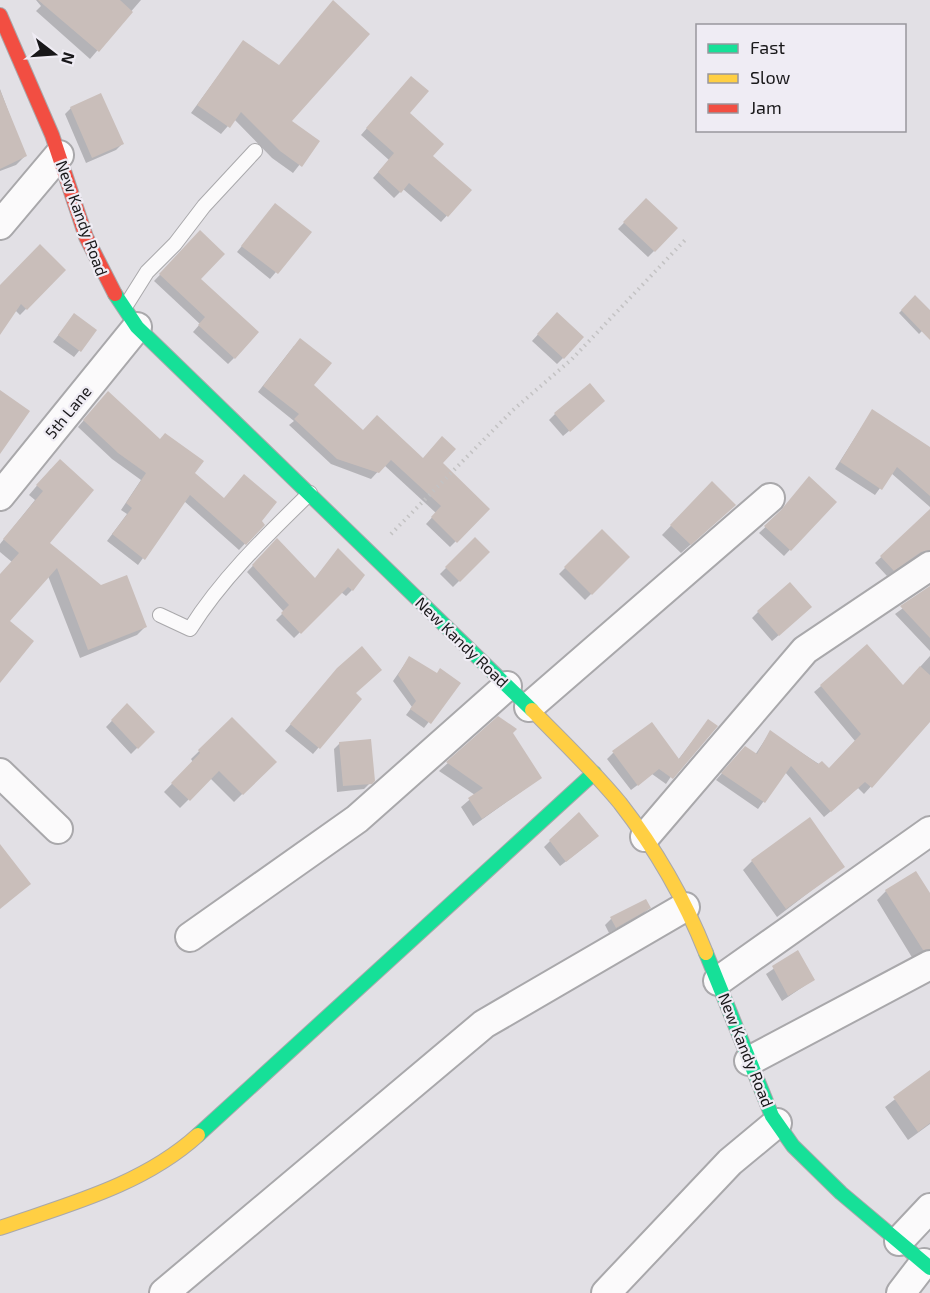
<svg xmlns="http://www.w3.org/2000/svg" width="930" height="1293" viewBox="0 0 930 1293" font-family="'Exo 2',sans-serif">
  <style>
    .shadow { fill: #0003 }
    .building { fill: #c9beba }
    .lines { fill: none; stroke-linecap: round; stroke-linejoin: round }
    .lane-casing { stroke: #a9a8ab; stroke-width: 16 }
    .street-casing { stroke: #a9a8ab; stroke-width: 32 }
    .fast-casing { stroke: #a9a8ab; stroke-width: 16 }
    .slow-casing { stroke: #a9a8ab; stroke-width: 16 }
    .jam-casing { stroke: #a9a8ab; stroke-width: 16 }
    .path { stroke: #c3c2c3; stroke-width: 4; stroke-dasharray: 1.5 4.5; stroke-linecap: butt }
    .lane { stroke: #fbfafb; stroke-width: 14 }
    .street { stroke: #fbfafb; stroke-width: 28 }
    .fast { stroke: #16e098; stroke-width: 14 }
    .slow { stroke: #ffcf43; stroke-width: 14 }
    .jam { stroke: #f24e42; stroke-width: 14 }
    .labels { text-anchor: middle; stroke-width: 4.5; stroke-linejoin: round; paint-order: stroke }
    .street-label { font-size: 16px; fill: #19181a; stroke: #efecf4 }
  </style>
  <rect width="100%" height="100%" fill="#e2e0e5"/>
  <path class="shadow" d="M36 0H141L90 59 36 11 41 6Z
    M243 42 289 122 318 141 293 173 272 158 234 119 221 134 191 113Z
    M405 84 407 113 431 156 470 190 441 222 403 189 394 198 373 178 389 160 361 135Z
    M0 89 25 156 16 165 0 171Z
    M71 108 122 144 116 150 86 163 65 114Z
    M646 200 676 229 648 257 618 229Z
    M270 211 310 232 270 279 237 252Z
    M200 233 199 279 234 358 228 364 193 332 200 324 154 281Z
    M64 270 20 315 15 310 0 332V287Z
    M915 297 930 312V323L919 334 899 313Z
    M74 315 95 331 74 357 53 342Z
    M551 320 563 358 557 364 532 341Z
    M294 346 312 385 363 432 422 460 441 463 488 509 450 547 426 524 436 513 384 465 371 479 331 464 289 425 294 421 258 392Z
    M102 399 223 500 263 524 239 550 184 501 138 565 107 541 127 514 121 510 141 480 112 459 78 427Z
    M597 407 563 436 549 420 555 414Z
    M872 411 930 449V507L891 473 875 495 835 469Z
    M51 469 47 543 145 627 137 635 80 658 48 576 8 621 0 680V575L12 562 0 552V544L35 500 29 495Z
    M712 483 725 514 681 553 662 535Z
    M835 502 784 556 759 533 777 516Z
    M928 512 930 550 887 576 875 563Z
    M602 531 628 557 585 600 559 574Z
    M475 539 488 552 453 587 440 574Z
    M277 540 314 580 338 550 352 590 346 596 341 592 294 638 276 620 284 612 247 572Z
    M929 589 930 590V651L895 614Z
    M758 612 804 613 772 641 752 618Z
    M930 656V721L864 794 858 788 824 817 785 772 758 809 716 780 739 754 755 755 770 732 828 770 855 741 814 692 821 686 902 687Z
    M409 658 436 674 459 683 424 728 406 715 412 707 393 681Z
    M332 675 360 699 313 754 285 731Z
    M127 705 153 732 131 754 106 727Z
    M498 718 540 778 473 826 461 807 475 795 439 771Z
    M232 719 275 762 234 802 210 778 180 808 164 792 193 762 191 759Z
    M708 721 666 784 652 774 631 790 607 759 613 753 678 760Z
    M340 743 373 780 364 789 337 792 334 749Z
    M550 841 591 842 560 866 544 847Z
    M752 861 843 866 777 917 743 870Z
    M886 891 930 896V952L913 959 877 900Z
    M649 908 643 914 609 933 605 925 611 919Z
    M798 952 813 980 782 1001 766 974Z
    M930 1072V1124L908 1140 885 1107Z"/>
  <path class="building" d="M38 0H120L133 12 99 52Z
    M333 0 370 34 292 121 320 141 302 167 280 151 241 112 230 128 197 105 243 40 279 65Z
    M411 76 429 91 410 113 444 144 433 156 472 190 448 217 409 183 401 193 378 172 394 153 366 128Z
    M0 90 27 156 0 169Z
    M101 93 124 144 92 158 70 107Z
    M646 198 678 228 655 252 623 222Z
    M275 203 312 232 278 274 241 246Z
    M200 230 225 254 201 279 259 332 235 359 198 325 205 317 159 274Z
    M40 244 66 270 27 310 21 304 0 335V285Z
    M915 295 930 310V340L901 310Z
    M557 312 584 337 564 359 537 334Z
    M74 313 97 330 81 352 58 335Z
    M300 338 332 363 314 385 363 430 377 415 423 458 442 436 456 449 443 463 490 509 457 543 431 517 441 506 391 460 379 473 337 459 294 419 299 414 263 386Z
    M590 383 605 401 570 432 554 413Z
    M0 390 30 411 0 454Z
    M108 391 160 439 165 433 204 461 195 473 224 498 244 474 277 502 262 521 265 525 246 545 190 495 145 560 112 534 132 508 126 503 146 473 118 453 83 420Z
    M872 409 930 447V496L897 467 882 490 840 462Z
    M60 459 94 490 50 543 101 585 127 575 147 627 88 650 57 568 10 621 34 641 0 683V574L19 553 3 539 43 491 36 485Z
    M809 476 837 502 791 551 764 526 781 510Z
    M712 481 736 505 691 545 670 525Z
    M930 509V550L921 552 894 571 880 556Z
    M602 529 630 557 592 595 564 567Z
    M475 537 490 552 460 582 445 567Z
    M277 538 315 578 338 548 365 575 353 591 348 587 301 634 281 613 289 605 252 565Z
    M790 582 812 607 779 636 757 611Z
    M930 586V638L900 606Z
    M867 644 903 685 920 666 930 675V722L872 788 865 782 831 812 791 766 765 803 721 773 745 746 757 754 770 730 818 764 822 761 829 768 861 734 820 685Z
    M362 646 382 670 356 693 362 699 320 749 290 724 337 668Z
    M409 656 437 673 440 668 461 683 431 724 410 709 416 701 398 675Z
    M127 703 155 732 138 749 111 720Z
    M498 716 517 729 513 733 542 778 482 819 468 798 483 788 446 762Z
    M232 717 277 762 243 795 219 771 190 801 171 783 200 753 198 750Z
    M708 719 718 726 673 779 659 769 638 786 612 751 652 722 679 759Z
    M371 739 375 781 372 784 343 786 339 742Z
    M579 812 599 836 566 862 549 840Z
    M810 817 845 867 786 909 751 860Z
    M0 844 31 884 0 909Z
    M916 871 930 893V949L923 950 885 890Z
    M646 899 651 908 616 928 610 917Z
    M798 950 815 980 788 996 772 966Z
    M930 1070V1123L918 1132 893 1097Z"/>
  <g class="lines">
    <g class="lane-casing">
      <path id="lane" d="M125 307 147 272 175 244 204 206 255 151
        M160 615 190 629C222 578 267 535 310 493"/>
    </g>
    <g class="street-casing">
      <path id="street" d="M0 225 59 155
        M0 496 137 327
        M529 707 770 498
        M0 773 58 829
        M645 837 805 650 930 566
        M190 937 357 819 507 686
        M718 981 930 831
        M749 1061 930 965
        M899 1241 930 1208
        M164 1293 484 1024 685 907
        M606 1293 730 1162 777 1123
        M901 1293 924 1263"/>
    </g>
    <g class="fast-casing">
      <path id="fast" d="M115 294 137 327 532 710
        M706 953 772 1116 793 1146 841 1193 930 1268
        M198 1135 594 773"/>
    </g>
    <g class="slow-casing">
      <path id="slow" d="M532 710C561 740 593 770 620 803 655 848 685 900 706 953
        M0 1228C69 1204 143 1185 198 1135"/>
    </g>
    <g class="jam-casing">
      <path id="jam" d="M0 15 52 135 86 237 115 294"/>
    </g>
    <path class="path" d="M391 534 513 410 572 359 686 239"/>
    <use href="#lane" class="lane"/>
    <use href="#street" class="street"/>
    <use href="#fast" class="fast"/>
    <use href="#slow" class="slow"/>
    <use href="#jam" class="jam"/>
  </g>
  <g class="labels">
    <g class="street-label">
      <text transform="translate(82 218) rotate(70)" y="6">New Kandy Road</text>
      <text transform="translate(68 412) rotate(-51)" y="6">5th Lane</text>
      <text transform="translate(462 642) rotate(44)" y="6">New Kandy Road</text>
      <text transform="translate(746 1050) rotate(68)" y="6">New Kandy Road</text>
    </g>
  </g>
  <rect x="696" y="24" width="210" height="108" fill="#efecf4" stroke="#99979d" stroke-width="1.5"/>
  <rect x="708" y="44" width="30" height="9" fill="#16e098" stroke="#99979d" stroke-width="1.5"/>
  <text x="750" y="54" font-size="18" fill="#19181a">Fast</text>
  <rect x="708" y="74" width="30" height="9" fill="#ffcf43" stroke="#99979d" stroke-width="1.5"/>
  <text x="750" y="84" font-size="18" fill="#19181a">Slow</text>
  <rect x="708" y="104" width="30" height="9" fill="#f24e42" stroke="#99979d" stroke-width="1.5"/>
  <text x="750" y="114" font-size="18" fill="#19181a">Jam</text>
  <g transform="translate(54 54) rotate(107)" stroke="#efecf4" stroke-width="4.5" paint-order="stroke">
  <path d="M0-4.5L10 22L0 15L-10 22Z" fill="#19181a"/>
  <text y="-9" font-size="16" font-weight="bold" text-anchor="middle" fill="#19181a">N</text>
  </g>
</svg>
